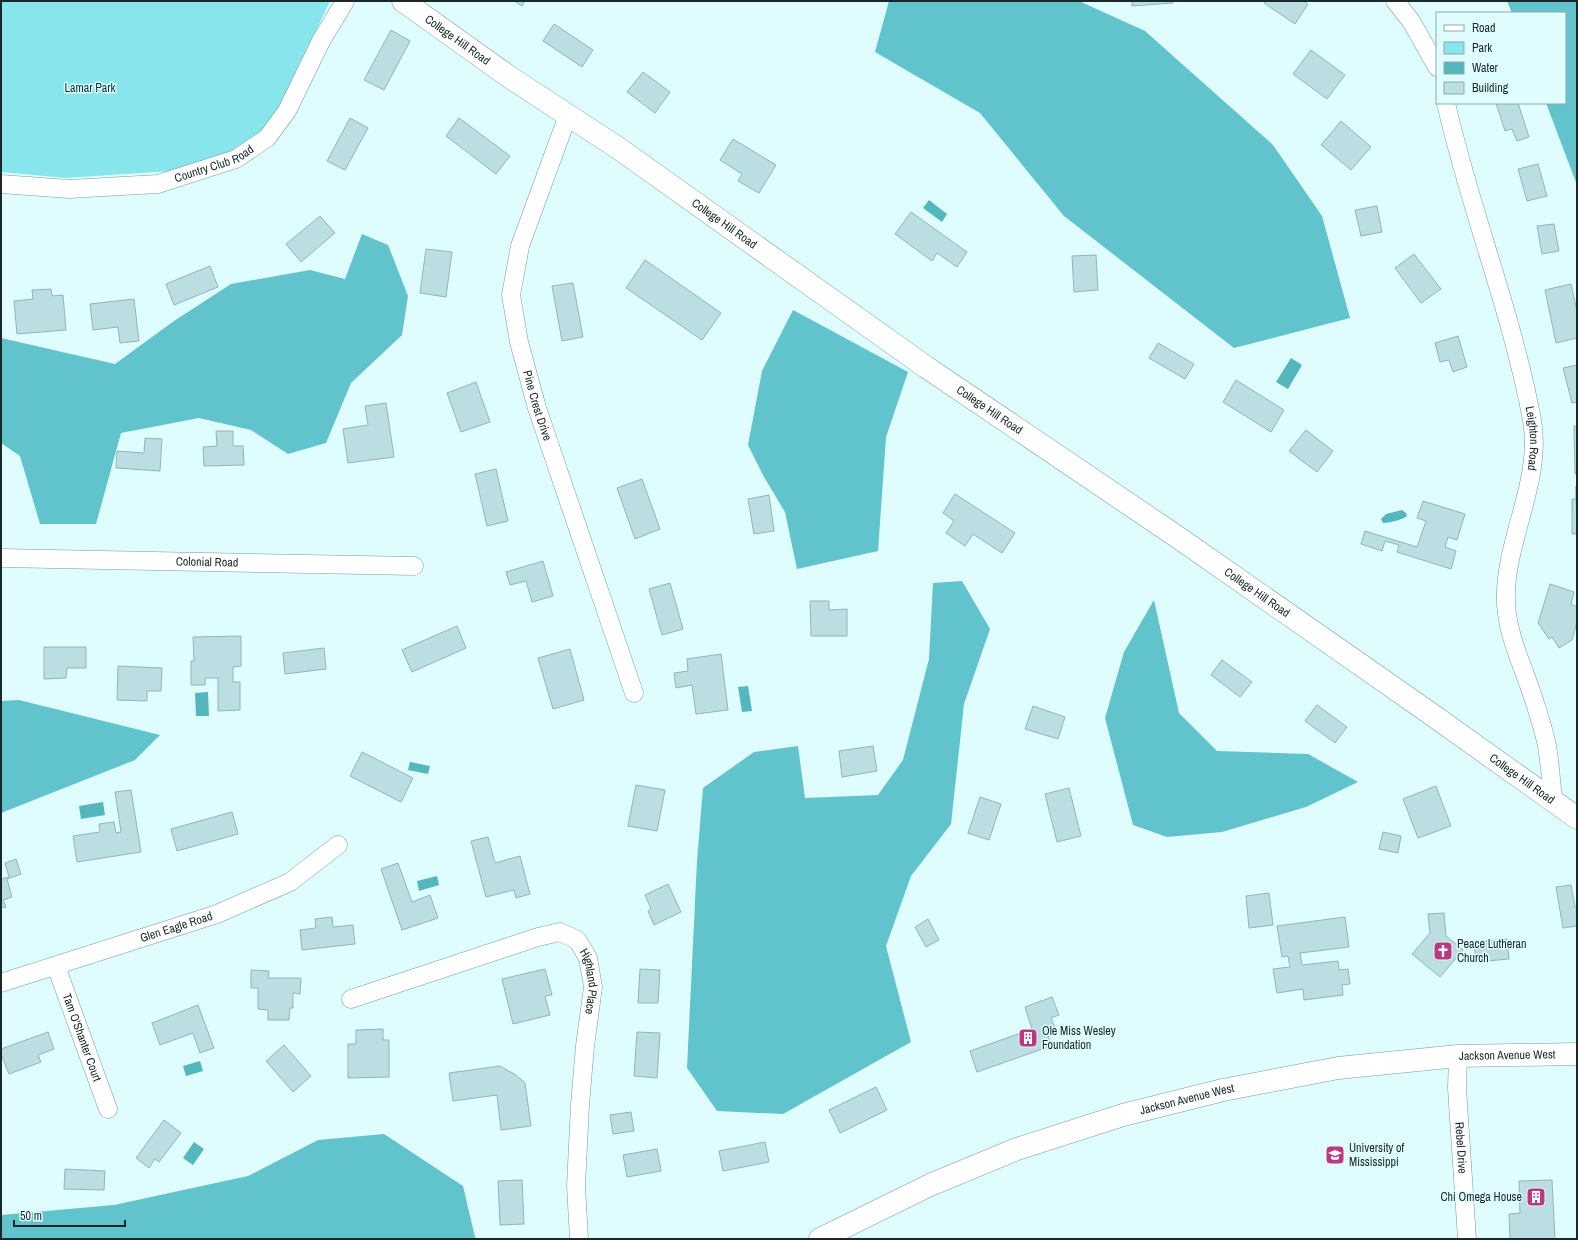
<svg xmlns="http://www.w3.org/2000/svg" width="1578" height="1240" viewBox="0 0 1578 1240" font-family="'Archivo Narrow',sans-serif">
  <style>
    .green { fill: #88e5ec }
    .forest { fill: #61c3cb }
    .water { fill: #54b7be }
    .building { fill: #badee1; stroke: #91b5b8 }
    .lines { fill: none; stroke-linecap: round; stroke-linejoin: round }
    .minor-casing { stroke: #789b9e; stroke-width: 19 }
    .tertiary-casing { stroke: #789b9e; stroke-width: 23 }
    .secondary-casing { stroke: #789b9e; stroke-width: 23 }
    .minor { stroke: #fff; stroke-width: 18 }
    .tertiary { stroke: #fff; stroke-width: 22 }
    .secondary { stroke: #fff; stroke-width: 22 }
    .labels { text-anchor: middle; stroke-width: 3; stroke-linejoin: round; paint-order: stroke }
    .street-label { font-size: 12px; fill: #1a2829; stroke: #dffcfe }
    .park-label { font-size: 12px; fill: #023437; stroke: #dffcfe }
    .poi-label { font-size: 12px; fill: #1a2829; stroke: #dffcfe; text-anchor: start }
  </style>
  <rect width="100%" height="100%" fill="#dffcfe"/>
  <path class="green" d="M1 1H330L280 107 260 134 231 152 187 170 65 178 1 172Z"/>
  <path class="forest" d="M889 1H1079L1145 31 1273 145 1322 216 1350 318 1234 348 1064 216 980 113 875 52Z
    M1507 1H1577V185L1546 103H1565V13H1512Z
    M362 234 388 245 408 296 402 335 351 383 326 443 288 454 251 430 199 418 121 433 96 524H40L20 456 1 443V338L115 364 174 321 231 284 310 270 345 279Z
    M793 310 908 372 886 437 878 551 797 569 785 512 764 477 748 445 762 371Z
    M962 581 990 629 964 704 951 824 911 876 886 946 911 1042 783 1114 717 1111 687 1068 697 861 703 788 754 752 798 746 805 798 878 795 903 760 929 659 933 583Z
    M1154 600 1179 713 1217 751 1308 754 1358 782 1306 807 1222 832 1167 837 1133 825 1105 718 1124 652Z
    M19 700 160 735 135 760 1 813V701Z
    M384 1134 463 1186 475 1237 477 1239H1V1215L114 1205 248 1176 318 1140Z"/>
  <path class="water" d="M929 200 947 214 942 222 923 208Z
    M1291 358 1302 365 1288 389 1276 382Z
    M1402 510 1406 513 1407 516C1402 520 1389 523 1383 523L1381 519 1386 514Z
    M748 686 752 711 742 712 738 687Z
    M208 692 209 716H196L195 693Z
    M410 762 430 766 428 774 408 770Z
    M103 802 105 815 81 819 79 806Z
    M437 876 439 885 419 891 417 881Z
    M200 1061 203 1071 186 1076 183 1066Z
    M194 1142 204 1149 193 1165 183 1158Z"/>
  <path class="building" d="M514 1H525L522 6Z
    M1132 1H1172L1173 3 1132 6Z
    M1266 1H1303L1308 4 1295 24 1264 3Z
    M554 24 593 50 582 67 543 41Z
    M391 30 410 41 384 90 364 80Z
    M1311 50 1345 75 1327 99 1293 74Z
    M643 72 670 92 655 113 627 92Z
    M1496 103H1518L1529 137 1517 141 1512 129 1505 131Z
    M350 118 368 128 345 170 327 161Z
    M459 118 510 156 496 174 446 136Z
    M1341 121 1371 147 1351 170 1321 145Z
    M733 139 776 165 759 193 738 181 742 174 720 160Z
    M1538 164 1547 196 1527 201 1518 169Z
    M1377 206 1382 232 1361 236 1355 210Z
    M911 212 967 252 957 267 937 253 932 261 895 234Z
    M320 216 335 233 301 262 286 244Z
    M1554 224 1559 251 1542 254 1537 226Z
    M426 249 452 252 446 297 420 293Z
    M1414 254 1441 289 1421 303 1395 268Z
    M1096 255 1098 290 1074 292 1072 256Z
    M645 260 721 313 702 340 626 288Z
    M210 266 218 287 174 305 166 284Z
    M573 283 583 337 562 341 552 286Z
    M1571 284 1577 311V338L1556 343 1545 290Z
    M51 289 52 296 63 295 66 330 17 334 14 301 33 299 32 290Z
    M134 299 139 341 120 343 118 327 93 330 90 304Z
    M1458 336 1467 367 1453 372 1449 360 1440 362 1435 343Z
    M1158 343 1194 364 1185 379 1149 358Z
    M1577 365V402L1572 403 1563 368Z
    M1236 380 1284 410 1271 432 1223 402Z
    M476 382 490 422 461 432 447 393Z
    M386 403 394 457 348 463 343 429 368 425 365 406Z
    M1574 426H1577V474H1575Z
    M1306 430 1333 451 1317 472 1289 451Z
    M216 431H233V446H243L244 465 204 466 203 447 217 446Z
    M145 438 162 439 160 471 116 468 117 451 144 453Z
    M496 469 508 521 487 526 475 474Z
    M642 479 660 529 635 539 617 488Z
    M1576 486 1577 534H1572V499H1576Z
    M955 494 1015 533 1002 553 973 534 965 546 946 533 954 521 943 513Z
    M769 495 774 531 754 534 748 499Z
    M1423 501 1465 514 1457 540 1448 537 1445 547 1456 551 1451 569 1397 552 1399 545 1385 541 1382 551 1361 544 1365 531 1417 547 1426 521 1417 518Z
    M543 561 553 596 532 602 526 581 510 585 506 572Z
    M670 583 683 629 662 635 649 589Z
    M1550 584 1574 592 1571 604 1577 607V622L1572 640 1559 648 1552 637 1549 639 1538 623Z
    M810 601H829V610L847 609V636H811Z
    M457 626 466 648 412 672 402 650Z
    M241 636V666L233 667V682H240V710L218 711V678H205V685H191V661H194L193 637Z
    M44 647H86V668H67L66 678 44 679Z
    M324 648 326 669 285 674 283 653Z
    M570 649 584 700 553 709 538 658Z
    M721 654 728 710 696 714 692 685 676 688 674 673 688 671 687 659Z
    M1222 660 1252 682 1240 697 1211 675Z
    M118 666 162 668 161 691H147V701L117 700Z
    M1317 705 1347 727 1335 743 1305 721Z
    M1033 706 1065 717 1058 739 1025 729Z
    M873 746 877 771 842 777 839 751Z
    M362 752 413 778 401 802 350 776Z
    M636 785 665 790 657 831 628 826Z
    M1436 786 1451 826 1418 838 1403 799Z
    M1069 788 1081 836 1057 842 1045 794Z
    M131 790 141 852 77 862 73 836 100 832 99 824 114 822 116 833 121 832 115 792Z
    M980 797 1001 804 989 840 968 833Z
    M232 812 238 834 177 851 171 829Z
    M1383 832 1401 836 1398 853 1379 849Z
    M488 837 495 863 520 856 530 894 516 898 514 890 486 897 471 841Z
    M16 859 21 874 7 879 12 897 3 900 6 907 1 908V879L9 877 5 863Z
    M398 863 412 902 430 895 438 918 402 930 381 869Z
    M668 884 681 912 654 925 648 911 651 909 645 895Z
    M1571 885 1575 907H1577V926L1563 928 1556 887Z
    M1269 893 1273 925 1249 928 1246 896Z
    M1444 913 1446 936 1463 950 1440 977 1412 954 1430 933 1428 914Z
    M332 917 333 927 353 925 355 944 302 950 300 930 316 928 315 919Z
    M1345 917 1349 947 1300 953 1302 965 1338 961 1339 970 1348 969 1350 984 1342 985 1343 995 1304 1000 1303 989 1277 993 1273 969 1290 967 1288 956 1282 957 1277 926Z
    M928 919 939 940 926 947 915 927Z
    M1507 939 1509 959 1476 962 1474 942Z
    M545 969 552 995 545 996 550 1015 513 1024 502 979Z
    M640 969 660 970 658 1003H638Z
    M251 970 269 971 268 978H301L300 994 293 993V1008H290L289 1020H268V1010L258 1009V988H251Z
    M1052 997 1059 1015 1051 1018 1055 1028 1047 1031 1051 1046 977 1072 970 1051 1032 1029 1025 1007Z
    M198 1005 214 1048 200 1053 193 1033 160 1045 152 1023Z
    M383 1029V1040H389V1077L348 1078V1044H356V1030Z
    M48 1032 54 1049 38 1055 41 1062 9 1074 1 1054V1049Z
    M637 1032 660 1033 657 1078 634 1076Z
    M284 1045 311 1076 293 1092 266 1061Z
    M500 1066 516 1075 525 1083 531 1126 501 1130 497 1095 453 1101 449 1073Z
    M876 1087 887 1110 840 1133 829 1110Z
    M631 1112 634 1131 613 1134 610 1115Z
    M164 1120 181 1133 159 1162 155 1159 149 1168 136 1158Z
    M765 1142 769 1162 723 1171 719 1151Z
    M657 1149 661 1171 627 1177 623 1155Z
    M65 1169 105 1171 104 1190 64 1189Z
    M522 1180 524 1224 500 1225 498 1181Z
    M1552 1180 1555 1239H1510L1509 1214 1520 1213 1519 1181Z"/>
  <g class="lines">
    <g class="minor-casing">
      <g id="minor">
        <path d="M1395 1 1411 21 1437 67"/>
        <path id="s1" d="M1446 103C1470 210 1512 312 1532 420 1543 483 1503 542 1506 604 1508 637 1523 666 1533 697 1538 713 1544 730 1547 746 1550 763 1551 782 1553 799"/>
        <path id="s2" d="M568 115 520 246 511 295 519 342 537 408 634 693"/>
        <path id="s3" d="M1 184 69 189 158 184 236 159 267 138 287 111 321 41 345 1"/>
        <path id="s4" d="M1 558 414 566"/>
        <path id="s5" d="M56 966 108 1109"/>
        <path id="s6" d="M1 983 217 914 290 882 338 845"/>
        <path id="s7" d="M351 999 538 937 560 932 577 940 581 946 588 958 593 987 585 1046 580 1105 576 1186 579 1239"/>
        <path id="s8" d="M1458 1056 1457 1088 1467 1239"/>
      </g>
    </g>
    <g class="tertiary-casing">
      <g id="tertiary">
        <path id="s9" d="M403 1 508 76 618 148 926 367 1176 536 1424 709 1577 818"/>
      </g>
    </g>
    <g class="secondary-casing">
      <g id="secondary">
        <path id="s10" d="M820 1239 930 1185 1017 1149 1123 1115 1223 1090 1338 1068 1458 1056 1577 1054"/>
      </g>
    </g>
    <use href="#minor" class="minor"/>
    <use href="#tertiary" class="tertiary"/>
    <use href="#secondary" class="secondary"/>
  </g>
  <defs>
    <g id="church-square" transform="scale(1)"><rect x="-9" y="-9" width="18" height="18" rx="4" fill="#bd397f" stroke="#dffcfe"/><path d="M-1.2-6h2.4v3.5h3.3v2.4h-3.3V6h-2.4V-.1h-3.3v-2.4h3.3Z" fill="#fff"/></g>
    <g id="building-square" transform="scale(1)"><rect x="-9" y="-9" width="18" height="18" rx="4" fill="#bd397f" stroke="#dffcfe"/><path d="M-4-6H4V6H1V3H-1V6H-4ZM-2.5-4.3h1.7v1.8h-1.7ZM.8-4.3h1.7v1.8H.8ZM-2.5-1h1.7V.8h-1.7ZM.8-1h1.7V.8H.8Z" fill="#fff"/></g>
    <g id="university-square" transform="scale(1)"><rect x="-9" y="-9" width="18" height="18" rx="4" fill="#bd397f" stroke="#dffcfe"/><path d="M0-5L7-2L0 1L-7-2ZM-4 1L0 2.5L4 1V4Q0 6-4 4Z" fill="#fff"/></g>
  </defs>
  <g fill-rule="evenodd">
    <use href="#church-square" x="1443" y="951"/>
    <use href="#building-square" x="1028" y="1038"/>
    <use href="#university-square" x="1335" y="1155"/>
    <use href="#building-square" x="1536" y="1197"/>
  </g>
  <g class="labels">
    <g class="street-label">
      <text dy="4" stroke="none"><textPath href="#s9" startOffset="67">College Hill Road</textPath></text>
      <text dy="4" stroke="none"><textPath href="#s3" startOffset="217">Country Club Road</textPath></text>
      <text dy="4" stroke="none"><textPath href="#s9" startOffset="391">College Hill Road</textPath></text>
      <text dy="4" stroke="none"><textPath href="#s2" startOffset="303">Pine Crest Drive</textPath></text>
      <text dy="4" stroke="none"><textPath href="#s9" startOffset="715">College Hill Road</textPath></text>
      <text dy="4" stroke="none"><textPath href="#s1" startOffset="347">Leighton Road</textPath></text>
      <text dy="4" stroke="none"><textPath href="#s4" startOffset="206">Colonial Road</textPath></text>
      <text dy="4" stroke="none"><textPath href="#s9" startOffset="1039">College Hill Road</textPath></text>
      <text dy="4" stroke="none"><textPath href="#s9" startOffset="1363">College Hill Road</textPath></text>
      <text dy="4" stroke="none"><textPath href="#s6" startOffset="184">Glen Eagle Road</textPath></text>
      <text dy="4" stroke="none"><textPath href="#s7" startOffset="283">Highland Place</textPath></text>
      <text dy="4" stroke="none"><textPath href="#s5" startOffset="76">Tam O'Shanter Court</textPath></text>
      <text dy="4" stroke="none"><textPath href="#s10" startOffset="718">Jackson Avenue West</textPath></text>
      <text dy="4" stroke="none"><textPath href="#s10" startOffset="394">Jackson Avenue West</textPath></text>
      <text dy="4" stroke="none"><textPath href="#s8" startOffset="92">Rebel Drive</textPath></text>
    </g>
    <g class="park-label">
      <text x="90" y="92">Lamar Park</text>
    </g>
    <g class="poi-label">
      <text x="1457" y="948">Peace Lutheran<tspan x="1457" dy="14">Church</tspan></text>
      <text x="1042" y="1035">Ole Miss Wesley<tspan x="1042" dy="14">Foundation</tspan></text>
      <text x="1349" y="1152">University of<tspan x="1349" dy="14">Mississippi</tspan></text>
      <text x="1522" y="1201" text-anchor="end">Chi Omega House</text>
    </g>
  </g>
  <rect width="1578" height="1240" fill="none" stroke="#1a2829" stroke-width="4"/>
  <rect x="1436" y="12" width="130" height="92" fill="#dffcfe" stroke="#90a7a9"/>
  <rect x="1444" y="25" width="20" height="6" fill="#ffffff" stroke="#90a7a9"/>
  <text x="1472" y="32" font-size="12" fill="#1a2829">Road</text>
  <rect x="1444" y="42" width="20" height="12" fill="#88e5ec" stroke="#90a7a9"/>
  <text x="1472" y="52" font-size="12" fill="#1a2829">Park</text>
  <rect x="1444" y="62" width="20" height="12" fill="#54b7be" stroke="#90a7a9"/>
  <text x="1472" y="72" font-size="12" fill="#1a2829">Water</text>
  <rect x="1444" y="82" width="20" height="12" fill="#badee1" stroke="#90a7a9"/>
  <text x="1472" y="92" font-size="12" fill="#1a2829">Building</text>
  <path d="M14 1220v6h111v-6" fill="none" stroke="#1a2829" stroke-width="2"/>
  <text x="20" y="1220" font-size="12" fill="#1a2829" stroke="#dffcfe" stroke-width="3" paint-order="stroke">50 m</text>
</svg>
